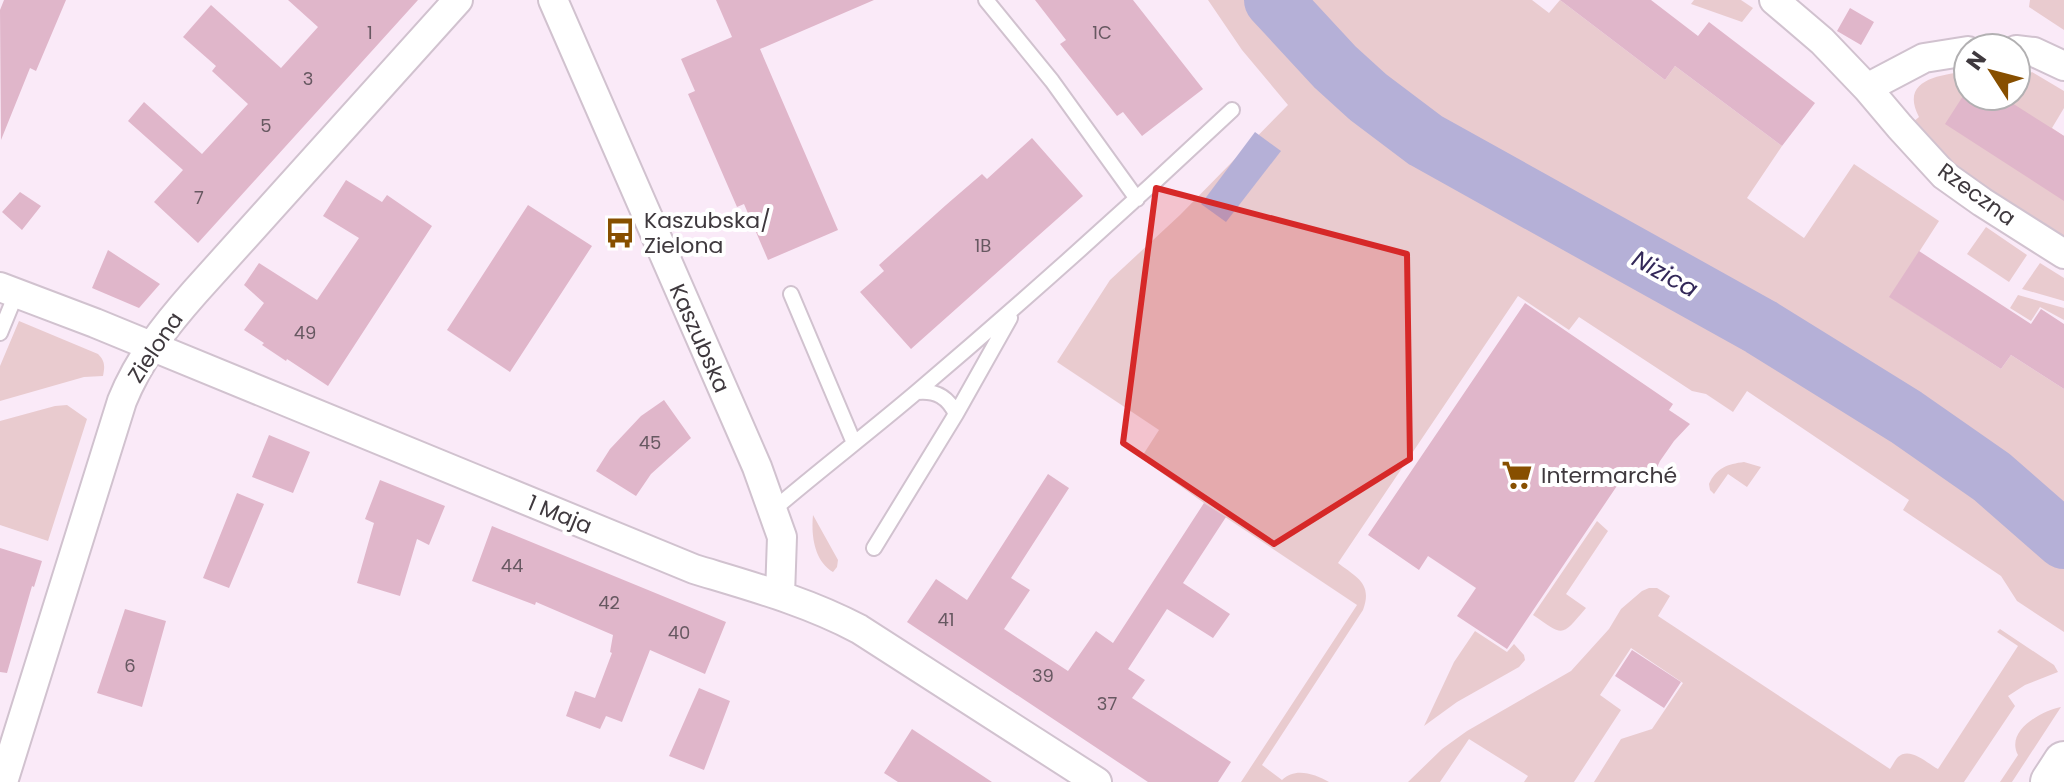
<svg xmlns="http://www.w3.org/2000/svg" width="2064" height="782" viewBox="0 0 2064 782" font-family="Poppins,sans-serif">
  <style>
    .green { fill: #e9cbcf }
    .water { fill: #b5b0d7 }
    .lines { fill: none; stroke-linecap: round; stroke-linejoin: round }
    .river { stroke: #b5b0d7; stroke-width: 58 }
    .building { fill: #e0b6ca }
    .lane-casing { stroke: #d1c2cf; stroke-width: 18 }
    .street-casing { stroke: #d1c2cf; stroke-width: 32 }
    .secondary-casing { stroke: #d1c2cf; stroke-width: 44 }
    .lane { stroke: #fff; stroke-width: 14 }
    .street { stroke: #fff; stroke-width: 28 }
    .secondary { stroke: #fff; stroke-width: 40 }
    .marked { fill: #d62828; fill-opacity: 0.2; stroke: #d62828; stroke-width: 6; stroke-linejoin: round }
    .labels { text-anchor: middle; stroke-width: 8; stroke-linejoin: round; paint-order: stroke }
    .number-label { font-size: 18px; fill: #675861 }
    .street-label { font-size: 22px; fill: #3f393e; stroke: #fff }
    .poi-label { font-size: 22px; fill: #3f393e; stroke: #fff; text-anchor: start }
    .water-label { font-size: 24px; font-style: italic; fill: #332859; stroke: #fff }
  </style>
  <rect width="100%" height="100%" fill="#faeaf8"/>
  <path class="green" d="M1208 0H1255L1344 103 1394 140 1765 342 1831 380 1995 503 2064 564V632L2017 601 2001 576 1903 510 1909 500 1747 391 1733 412 1706 394 1692 391 1579 317 1569 330 1518 296 1338 563C1356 577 1373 583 1363 610L1262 765 1282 780C1295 767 1315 774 1329 782H1241L1357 605 1204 503 1141 458 1159 430 1057 362 1110 280 1180 215 1288 105 1242 50Z
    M1286 0H1532L1549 13 1560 0 1665 80 1675 66 1782 146 1747 198 1804 238 1854 164 1939 221 1890 297 2001 369 2011 355 2064 389V527L2023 489 1997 469 1911 408 1766 319 1593 218 1431 129 1403 111 1342 60Z
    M1694 0H1741L1753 8 1742 22 1691 4Z
    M2030 0H2064V30L2029 7Z
    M1968 71V96H2001L2010 101 2013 96H2016C2016 88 2024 75 2032 72L2064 91V108L2052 128 2064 136V240L1947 162 1913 122 1919 117C1899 79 1941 75 1968 71Z
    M1986 227 2027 255 2009 282 1967 254Z
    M2040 263 2064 278V301L2022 289Z
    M2018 295 2064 308V320L2040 307 2031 321 2010 308Z
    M19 321 98 354C105 361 105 366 103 376L84 377 0 401V366Z
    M67 405 87 419 48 541 0 525V421L55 406Z
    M1744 462 1761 467 1747 487 1728 474 1714 494 1710 490 1709 484C1716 468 1728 464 1744 462Z
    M813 515 838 560 837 567 833 572C814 561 811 535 813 515Z
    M1597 521 1608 531 1566 594 1586 608C1561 637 1565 637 1533 615Z
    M1649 588H1657L1670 596 1658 616 1890 769C1893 765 1895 760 1898 757 1910 746 1928 764 1938 769L2018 646 1997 632 2000 629 2054 665 2058 672 2025 685 2008 696 2015 706 1964 782H1594L1621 739 1652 729 1683 683 1631 648 1600 695 1621 710 1574 782H1524L1528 776 1469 739 1440 782H1408L1442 749 1467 731 1571 671 1609 629 1621 609 1642 591Z
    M1475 631 1507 652 1514 644 1524 655 1525 660 1519 667 1457 702 1424 726 1454 662Z
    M2061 707 2012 782H2000L2018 755C2005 731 2041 711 2061 707Z"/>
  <path class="water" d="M1255 132 1281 151 1226 222 1201 204Z"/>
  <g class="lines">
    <path class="river" d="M1273 0 1335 67 1368 97 1425 140 1761 327 1906 417 1992 477 2064 540"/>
  </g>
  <path class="building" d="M4 0H66L36 71 30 68 1 140 0 10Z
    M288 0H418L198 243 154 202 183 170 128 121 144 102 202 154 248 104 212 71 216 66 183 37 211 5 281 68 318 27Z
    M716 0H874L760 49 838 230 768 260 744 204 737 207 688 94 695 91 681 59 732 37Z
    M1035 0H1133L1203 89 1142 136 1123 112 1117 116 1060 44 1066 40Z
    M1560 0H1651L1698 36 1709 22 1815 103 1782 146 1675 66 1665 80Z
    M1850 8 1874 22 1861 45 1837 31Z
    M1963 96H2001L2064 136V201L1945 124Z
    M1032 138 1083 196 911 349 860 292 884 271 879 265 946 205 982 174 987 179Z
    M346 180 382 202 387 195 432 226 328 386 287 359 286 361 262 345 264 343 244 330 264 303 244 285 259 263 317 300 359 238 323 216Z
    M20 192 41 206 22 230 2 212Z
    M528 205 592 246 510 372 447 330Z
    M108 250 160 284 139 308 92 288Z
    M1919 251 2031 324 2041 309 2064 324V389L2011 355 2001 369 1889 297Z
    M1525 303 1673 404 1669 410 1690 424 1674 441 1660 461 1650 482 1629 468 1507 649 1457 616 1476 588 1428 556 1419 570 1368 535Z
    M664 400 691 438 651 474 636 496 596 471 610 449 641 416Z
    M269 435 310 452 293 493 252 477Z
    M1048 474 1069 488 1011 578 1030 590 1004 629 1068 671 1096 631 1113 643 1204 503 1226 517 1183 583 1230 614 1213 638 1167 609 1128 669 1145 680 1132 698 1231 762 1218 782H1148L907 622 936 579 967 600Z
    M380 480 445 506 429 545 417 539 400 596 357 583 374 523 365 519Z
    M237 493 264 504 229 588 203 578Z
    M492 526 726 622 705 674 650 650 622 722 606 716 600 729 566 716 575 691 595 698 612 653 610 652 613 635 536 602 535 605 472 581Z
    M0 548 42 561 34 587 32 586 7 673 0 672Z
    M125 609 166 621 142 707 97 693Z
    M1632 650 1681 682 1664 708 1615 676Z
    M699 688 730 701 704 770 669 756Z
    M912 729 992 782H898L884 773Z"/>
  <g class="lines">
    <g class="lane-casing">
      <path id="lane" d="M986 0 1052 81 1137 199
        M791 294 854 443
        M0 333 16 294
        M917 392C936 390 948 397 956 414
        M773 510C821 469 871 431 919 390 1026 299 1130 206 1232 110
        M874 548 956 414 1010 318"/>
    </g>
    <g class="street-casing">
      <path id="street" d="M553 0 757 467 782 537 780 595
        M1774 0 1822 41 1867 88 1900 127 1944 175 1982 202 2064 254
        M2016 50 2034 52 2064 66
        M1867 88 1924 58 1968 51
        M0 287 95 323 694 569C750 586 806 601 859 629L1097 782
        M3 782 122 401C139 359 165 326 195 292L458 0"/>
    </g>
    <g class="secondary-casing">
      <path id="secondary" d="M2051 782 2064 762"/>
    </g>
    <use href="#lane" class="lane"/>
    <use href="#street" class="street"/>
    <use href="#secondary" class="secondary"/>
  </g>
  <path class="marked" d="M1156 188 1407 254 1410 459 1274 544 1123 443Z"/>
  <defs>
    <g id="bus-bare" transform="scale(2.4)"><path d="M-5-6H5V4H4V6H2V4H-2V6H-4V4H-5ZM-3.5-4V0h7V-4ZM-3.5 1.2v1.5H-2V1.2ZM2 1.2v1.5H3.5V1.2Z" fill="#874f00" stroke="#fff" stroke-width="2.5" paint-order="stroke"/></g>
    <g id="supermarket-bare" transform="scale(2.4)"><path d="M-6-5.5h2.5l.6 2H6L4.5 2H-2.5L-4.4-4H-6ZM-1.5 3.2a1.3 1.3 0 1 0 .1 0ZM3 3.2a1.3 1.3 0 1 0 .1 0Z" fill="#874f00" stroke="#fff" stroke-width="2.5" paint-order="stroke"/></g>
  </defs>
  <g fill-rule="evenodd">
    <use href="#bus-bare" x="620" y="233"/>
    <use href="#supermarket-bare" x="1517" y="475"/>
  </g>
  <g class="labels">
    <g class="number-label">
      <text x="370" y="39">1</text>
      <text x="1102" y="39">1C</text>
      <text x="308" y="85">3</text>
      <text x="266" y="132">5</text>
      <text x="199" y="204">7</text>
      <text x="983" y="252">1B</text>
      <text x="305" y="339">49</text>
      <text x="650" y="449">45</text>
      <text x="512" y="572">44</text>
      <text x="609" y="609">42</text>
      <text x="946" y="626">41</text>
      <text x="679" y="639">40</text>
      <text x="130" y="672">6</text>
      <text x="1043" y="682">39</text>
      <text x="1107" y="710">37</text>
    </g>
    <g class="street-label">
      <text transform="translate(1977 194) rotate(36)" y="8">Rzeczna</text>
      <text transform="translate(700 338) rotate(66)" y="8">Kaszubska</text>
      <text transform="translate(155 347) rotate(-56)" y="8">Zielona</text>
      <text transform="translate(560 514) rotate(22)" y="8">1 Maja</text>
    </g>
    <g class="poi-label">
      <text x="644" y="228">Kaszubska/<tspan x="644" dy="25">Zielona</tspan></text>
      <text x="1541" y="483">Intermarché</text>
    </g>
    <g class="water-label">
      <text transform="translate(1665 274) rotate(29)" y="8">Nizica</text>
    </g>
  </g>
  <g transform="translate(1992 72) rotate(306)"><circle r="38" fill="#ffffff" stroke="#b2b0b2" stroke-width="2"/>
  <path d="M0-6L14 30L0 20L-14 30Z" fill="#874f00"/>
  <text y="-12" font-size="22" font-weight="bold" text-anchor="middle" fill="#3f393e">N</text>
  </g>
</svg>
